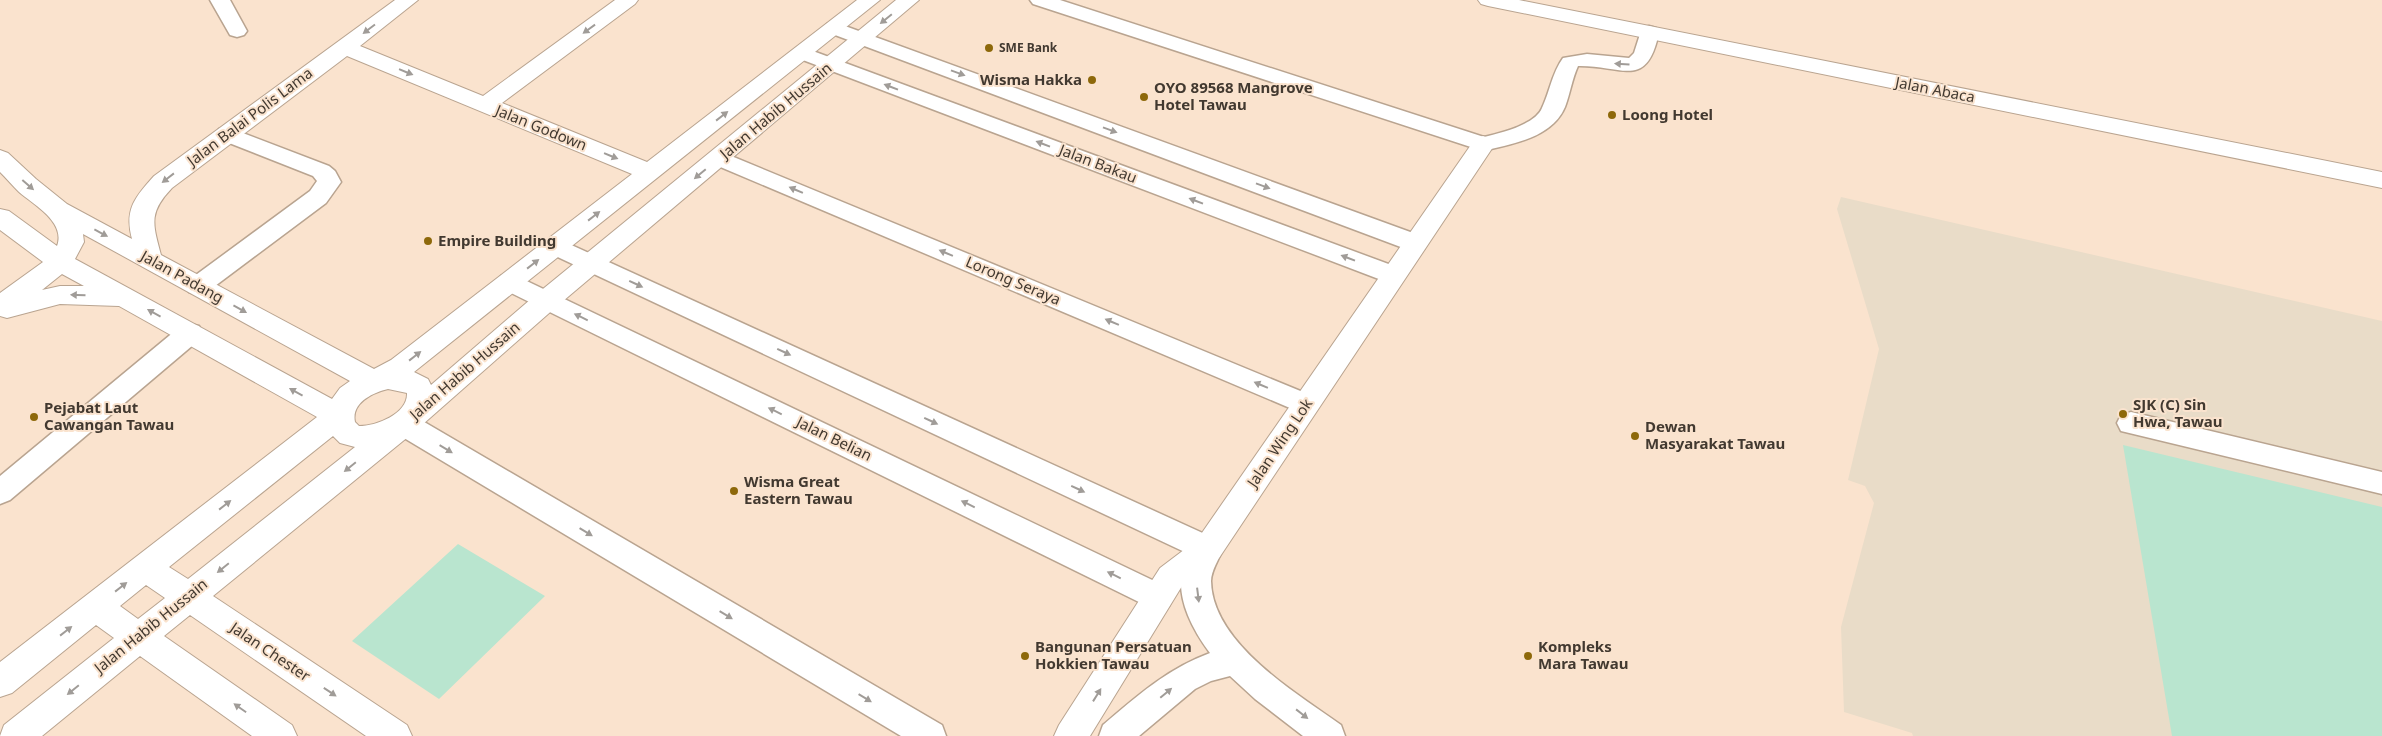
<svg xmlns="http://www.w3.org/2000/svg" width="2382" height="736" viewBox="0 0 2382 736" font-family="'Noto Sans',sans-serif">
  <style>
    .education { fill: #e9dcc8 }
    .green { fill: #b9e5cf }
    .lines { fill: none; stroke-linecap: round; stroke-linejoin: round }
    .lane-casing { stroke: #b9a490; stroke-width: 3 }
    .street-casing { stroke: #b9a490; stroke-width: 2 }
    .lane { fill: #fff; fill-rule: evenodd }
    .street { fill: #fff; fill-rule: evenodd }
    .oneway { fill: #a09c98 }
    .poi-dot { fill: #8d680a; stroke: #fae3ce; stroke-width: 2 }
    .labels { text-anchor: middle; stroke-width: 4; stroke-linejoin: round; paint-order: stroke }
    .far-poi-label { font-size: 12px; font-weight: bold; fill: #423930; stroke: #fae3ce; text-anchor: start }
    .poi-label { font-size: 15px; font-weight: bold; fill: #423930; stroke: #fae3ce; text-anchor: start }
    .street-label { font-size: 15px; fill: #423930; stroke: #fae3ce }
  </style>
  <rect width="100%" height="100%" fill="#fae3ce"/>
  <path class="education" d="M1841 197 2382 321V736H1913L1912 733 1844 712 1841 627 1874 503 1865 486 1848 480 1879 349 1837 209Z"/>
  <path class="green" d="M2123 445 2382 507V736H2172Z
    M458 544 545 596 439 699 352 641Z"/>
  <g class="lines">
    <g class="lane-casing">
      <path id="lane" d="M210 0H230L247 31 244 35 237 37 230 35Z
        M1030 0H1060L1484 137C1500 133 1535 125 1542 108 1550 91 1552 73 1563 58L1587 54 1629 58 1634 53 1642 28 1649 26 1656 28 1659 32C1647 91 1622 65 1578 66 1572 79 1570 94 1565 107 1552 138 1512 144 1483 151L1033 4Z
        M834 22 1424 237 1427 243 1424 249 1415 251 1406 249 827 32 824 28 827 24Z
        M802 47 1402 269 1405 275 1402 281 1393 284 1384 281 795 57 792 53 795 49Z
        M227 127 329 166 335 171 341 182 326 203 207 292 198 295 189 292 186 286 189 280 310 191 317 181 313 176 219 139 216 134 219 129Z
        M719 151 1315 397 1319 404 1315 411 1306 414 1297 411 711 163 708 158 711 153Z
        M556 238 1218 540 1223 549C1219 559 1211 571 1211 581 1212 643 1296 693 1341 725L1345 736H1303L1255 699 1230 676 1211 681 1195 689 1139 736H1099L1103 725C1137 696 1167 669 1210 653 1195 633 1180 606 1181 580 1182 572 1187 562 1191 555L547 252 544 246 547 240Z
        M510 273 1169 588 1173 597 1169 606 1158 610 1147 606 501 288 498 282 501 276Z
        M190 324 199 326 203 333 199 340 10 500 0 504V476L181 326Z
        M2131 412 2382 472V494L2121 431 2117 423 2121 415Z
        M404 413 414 416 942 725 946 736H901L394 432 390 424 394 416Z"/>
    </g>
    <g class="street-casing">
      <path id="street" d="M395 0H418L360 46 483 96 615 0H638L635 4 502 103 647 162 857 0H880L414 372 428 379 431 385 538 293 896 0H919L556 307 414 432 213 596 407 725 412 736H366L190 615 164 636 292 725 297 736H252L140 656 42 736H0L4 725 114 638 96 625 12 693 0 697V662L317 417 119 306 60 304 7 318 0 316V293L43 262 0 230V209L9 211 57 246C66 222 34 205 19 192 13 186 6 178 0 172V150L8 153 36 179 67 204 132 239C124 210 135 197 154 176ZM347 56 632 174 391 360 374 369 161 255C153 224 148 213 172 188ZM83 234 350 381 340 388 332 399 75 259 84 242ZM62 274 84 286H60L42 290ZM388 389 407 393C408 414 376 426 359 426L355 422C351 403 372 393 388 389ZM333 436 340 443 355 447 188 579 169 567ZM146 585 165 598 138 619 120 606Z
        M1478 0H1519L2382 172V188L1488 6 1481 4Z
        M1483 136 1491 139 1495 144 1219 558 1182 586 1090 736H1054L1059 725 1160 568 1197 540 1475 139Z"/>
    </g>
    <use href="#lane" class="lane"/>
    <use href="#street" class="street"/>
  </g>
  <defs><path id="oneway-solid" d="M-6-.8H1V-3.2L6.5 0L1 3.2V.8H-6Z" transform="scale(1.25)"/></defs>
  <g class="oneway">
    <use href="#oneway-solid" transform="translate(886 19) rotate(141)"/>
    <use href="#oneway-solid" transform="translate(369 29) rotate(143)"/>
    <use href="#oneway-solid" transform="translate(589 29) rotate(144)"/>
    <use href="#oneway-solid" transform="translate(1622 64) rotate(-176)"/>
    <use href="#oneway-solid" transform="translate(406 72) rotate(22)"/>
    <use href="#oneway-solid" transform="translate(958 73) rotate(20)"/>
    <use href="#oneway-solid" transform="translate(891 87) rotate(-159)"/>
    <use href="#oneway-solid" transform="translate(722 116) rotate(-38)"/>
    <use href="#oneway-solid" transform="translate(1110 130) rotate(20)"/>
    <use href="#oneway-solid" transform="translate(1043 144) rotate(-159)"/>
    <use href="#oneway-solid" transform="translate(611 156) rotate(22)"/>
    <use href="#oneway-solid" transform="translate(700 174) rotate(140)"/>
    <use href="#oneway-solid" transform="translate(168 178) rotate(142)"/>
    <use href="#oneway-solid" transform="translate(28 185) rotate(41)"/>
    <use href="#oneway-solid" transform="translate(1263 186) rotate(20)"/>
    <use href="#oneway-solid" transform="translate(796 190) rotate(-157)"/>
    <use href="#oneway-solid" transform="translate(1196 201) rotate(-159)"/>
    <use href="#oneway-solid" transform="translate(594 216) rotate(-38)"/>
    <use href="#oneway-solid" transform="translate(101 233) rotate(28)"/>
    <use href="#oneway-solid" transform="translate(946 253) rotate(-157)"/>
    <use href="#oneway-solid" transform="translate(1348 258) rotate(-159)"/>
    <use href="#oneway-solid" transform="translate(533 264) rotate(-38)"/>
    <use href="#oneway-solid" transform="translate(636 284) rotate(25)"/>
    <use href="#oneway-solid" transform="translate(78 295) rotate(-178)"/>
    <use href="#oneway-solid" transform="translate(240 309) rotate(29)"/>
    <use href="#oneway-solid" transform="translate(154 313) rotate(-151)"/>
    <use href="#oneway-solid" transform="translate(581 317) rotate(-154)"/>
    <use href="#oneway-solid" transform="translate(1112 322) rotate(-157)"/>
    <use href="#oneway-solid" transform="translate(784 352) rotate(25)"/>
    <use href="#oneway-solid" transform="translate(415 356) rotate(-38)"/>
    <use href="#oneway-solid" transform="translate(1261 385) rotate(-157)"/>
    <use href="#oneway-solid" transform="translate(296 392) rotate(-151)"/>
    <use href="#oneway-solid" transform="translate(775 411) rotate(-154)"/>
    <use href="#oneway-solid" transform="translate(931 421) rotate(25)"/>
    <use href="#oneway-solid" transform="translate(446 449) rotate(31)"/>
    <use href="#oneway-solid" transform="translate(350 467) rotate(141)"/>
    <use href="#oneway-solid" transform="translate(1078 489) rotate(25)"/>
    <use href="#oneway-solid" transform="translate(968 504) rotate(-154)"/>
    <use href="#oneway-solid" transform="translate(225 505) rotate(-38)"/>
    <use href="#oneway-solid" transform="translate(586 532) rotate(31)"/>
    <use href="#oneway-solid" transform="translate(223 568) rotate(141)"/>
    <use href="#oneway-solid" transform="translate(1114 575) rotate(-154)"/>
    <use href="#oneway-solid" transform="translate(121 587) rotate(-38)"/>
    <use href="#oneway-solid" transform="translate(1198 595) rotate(83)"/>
    <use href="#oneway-solid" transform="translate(726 615) rotate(31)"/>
    <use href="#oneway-solid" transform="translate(66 631) rotate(-38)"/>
    <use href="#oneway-solid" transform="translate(73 690) rotate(141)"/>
    <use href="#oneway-solid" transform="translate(330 692) rotate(34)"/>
    <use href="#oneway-solid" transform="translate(1166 693) rotate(-40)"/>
    <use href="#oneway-solid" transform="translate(1097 695) rotate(-58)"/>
    <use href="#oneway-solid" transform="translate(865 698) rotate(31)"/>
    <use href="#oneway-solid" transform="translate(240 708) rotate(-145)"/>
    <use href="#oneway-solid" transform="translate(1302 714) rotate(38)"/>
  </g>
  <g class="poi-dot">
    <circle cx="989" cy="48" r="5"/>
    <circle cx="1092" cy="80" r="5"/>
    <circle cx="1144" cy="97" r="5"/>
    <circle cx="1612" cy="115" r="5"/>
    <circle cx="428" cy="241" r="5"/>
    <circle cx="2123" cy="414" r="5"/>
    <circle cx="34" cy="417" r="5"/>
    <circle cx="1635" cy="436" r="5"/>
    <circle cx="734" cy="491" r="5"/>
    <circle cx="1025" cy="656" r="5"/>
    <circle cx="1528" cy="656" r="5"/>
  </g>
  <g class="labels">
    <g class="far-poi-label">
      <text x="999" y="52">SME Bank</text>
    </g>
    <g class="poi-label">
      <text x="1082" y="85" text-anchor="end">Wisma Hakka</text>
      <text x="1154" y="93">OYO 89568 Mangrove<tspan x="1154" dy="17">Hotel Tawau</tspan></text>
      <text x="1622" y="120">Loong Hotel</text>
      <text x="438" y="246">Empire Building</text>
      <text x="2133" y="410">SJK (C) Sin<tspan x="2133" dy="17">Hwa, Tawau</tspan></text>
      <text x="44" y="413">Pejabat Laut<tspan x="44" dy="17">Cawangan Tawau</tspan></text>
      <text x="1645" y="432">Dewan<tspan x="1645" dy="17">Masyarakat Tawau</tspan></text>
      <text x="744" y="487">Wisma Great<tspan x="744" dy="17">Eastern Tawau</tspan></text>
      <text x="1035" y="652">Bangunan Persatuan<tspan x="1035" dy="17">Hokkien Tawau</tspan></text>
      <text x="1538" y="652">Kompleks<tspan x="1538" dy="17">Mara Tawau</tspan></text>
    </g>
    <g class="street-label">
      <text transform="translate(1935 90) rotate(11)" y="5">Jalan Abaca</text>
      <text transform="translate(776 111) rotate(-40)" y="5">Jalan Habib Hussain</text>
      <text transform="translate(250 117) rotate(-37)" y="5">Jalan Balai Polis Lama</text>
      <text transform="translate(541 128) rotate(22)" y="5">Jalan Godown</text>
      <text transform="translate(1098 164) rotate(21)" y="5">Jalan Bakau</text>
      <text transform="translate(182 277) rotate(29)" y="5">Jalan Padang</text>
      <text transform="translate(1013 281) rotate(23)" y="5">Lorong Seraya</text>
      <text transform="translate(465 371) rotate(-41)" y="5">Jalan Habib Hussain</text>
      <text transform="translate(834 439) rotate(26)" y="5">Jalan Belian</text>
      <text transform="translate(1280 443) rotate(-56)" y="5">Jalan Wing Lok</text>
      <text transform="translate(151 626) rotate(-39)" y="5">Jalan Habib Hussain</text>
      <text transform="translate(270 652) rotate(34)" y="5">Jalan Chester</text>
    </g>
  </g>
</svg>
